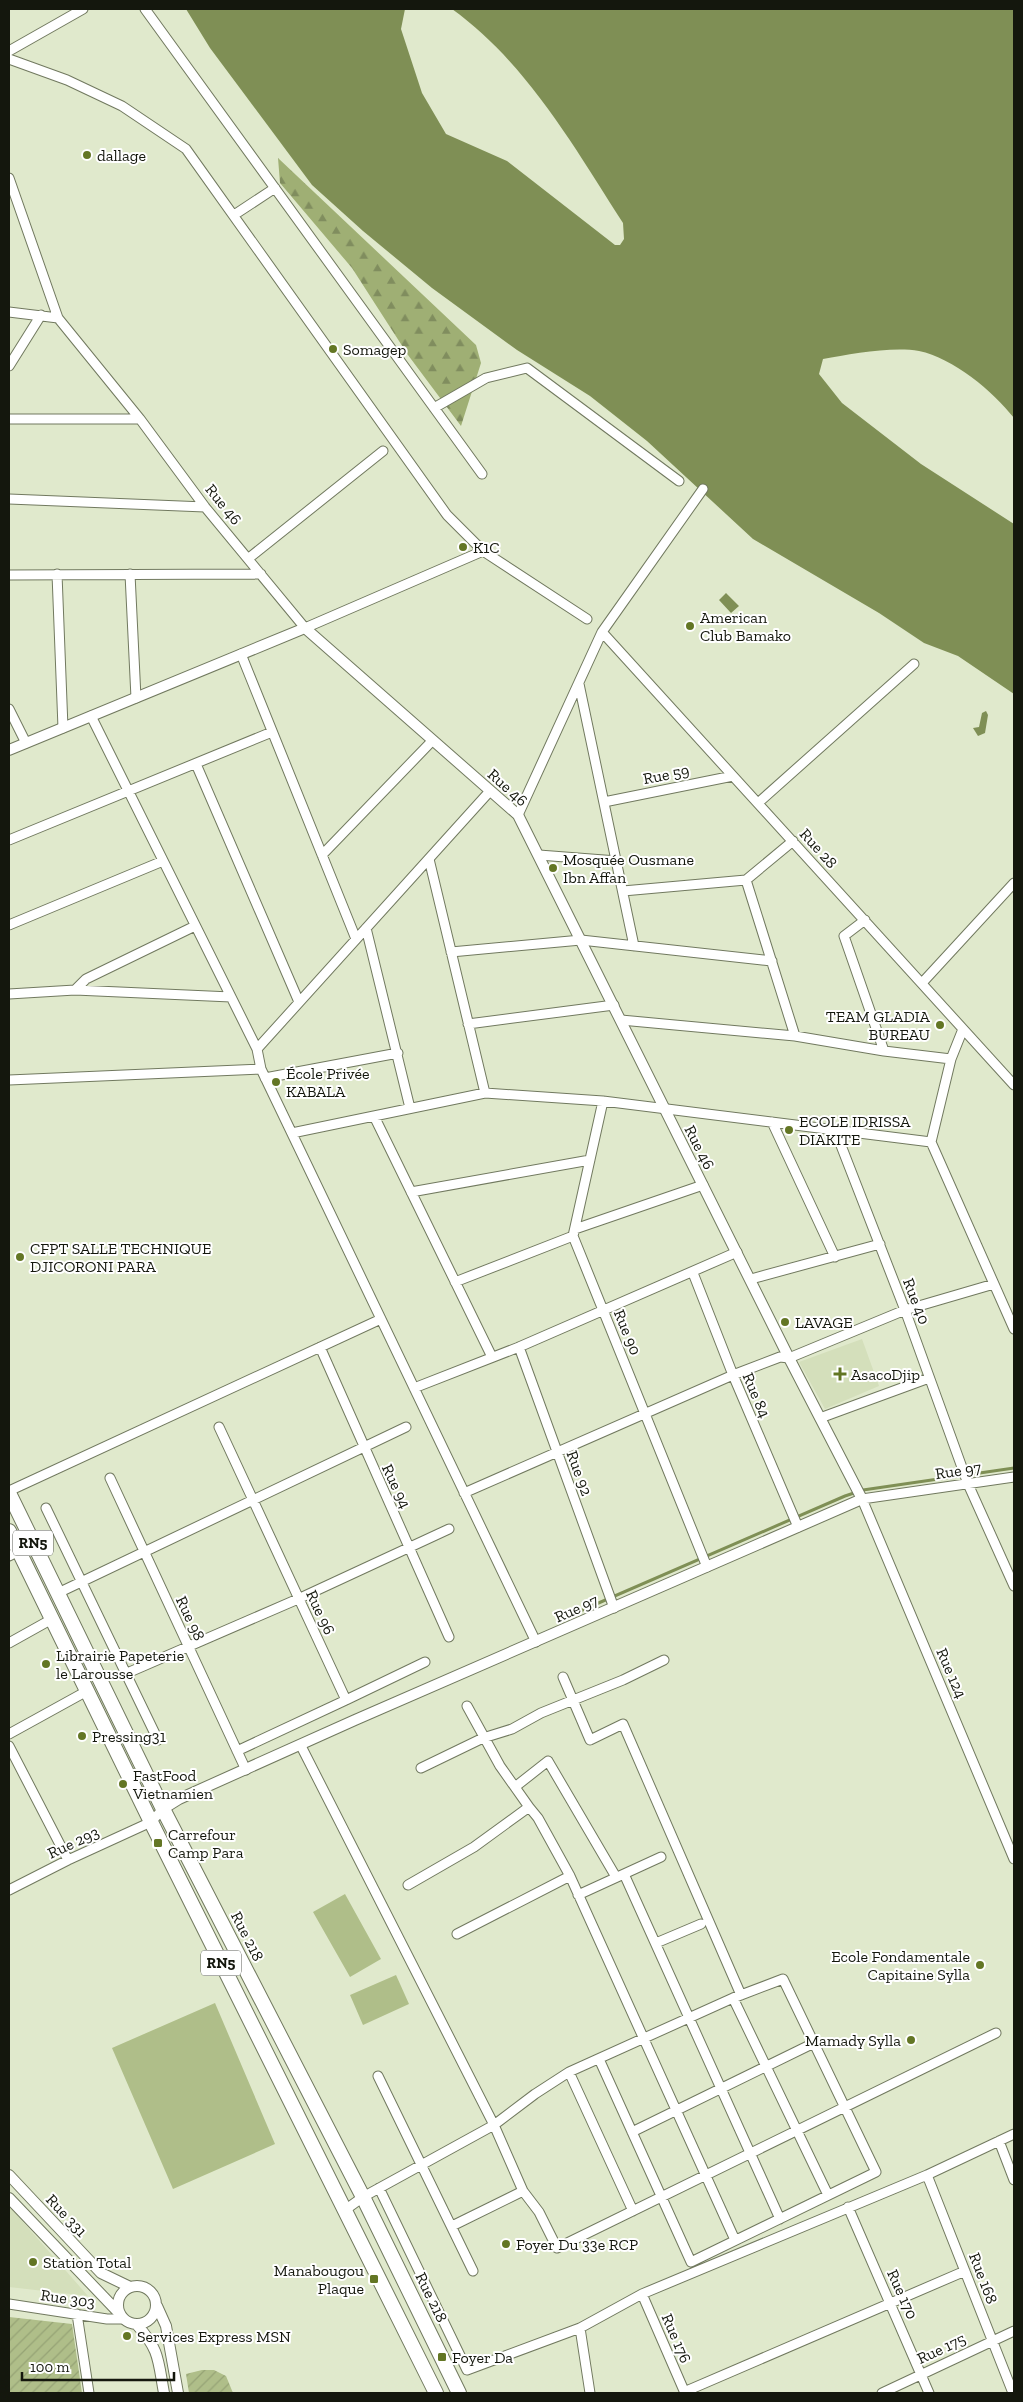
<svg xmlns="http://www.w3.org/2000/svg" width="1023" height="2402" viewBox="0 0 1023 2402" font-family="'Zilla Slab',serif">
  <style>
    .built { fill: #d4dfbb }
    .forest { fill: url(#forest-firs) }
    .garden { fill: url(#garden-furrows) }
    .pitch { fill: #afbe89 }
    .water { fill: #7f8f55 }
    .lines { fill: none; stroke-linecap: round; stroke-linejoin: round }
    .stream { stroke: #7f8f55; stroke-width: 3 }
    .minor-casing { stroke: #71795f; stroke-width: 11 }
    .tertiary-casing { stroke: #71795f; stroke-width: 12 }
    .trunk-casing { stroke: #71795f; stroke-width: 16 }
    .minor { stroke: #fff; stroke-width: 9 }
    .tertiary { stroke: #fff; stroke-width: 10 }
    .trunk { stroke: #fff; stroke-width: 14 }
    .poi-dot { fill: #637624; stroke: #fff; stroke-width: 2 }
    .labels { text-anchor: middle; stroke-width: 4; stroke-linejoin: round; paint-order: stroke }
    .shield { fill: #fff; stroke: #5a5d56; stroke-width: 1 }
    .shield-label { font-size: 15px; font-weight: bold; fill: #14170d }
    .poi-label { font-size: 16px; fill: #14170d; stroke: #fff; text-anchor: start }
    .street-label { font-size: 16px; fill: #14170d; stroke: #fff }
  </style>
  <defs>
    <pattern id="forest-firs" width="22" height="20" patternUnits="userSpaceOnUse" patternTransform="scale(1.25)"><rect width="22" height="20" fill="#9faf74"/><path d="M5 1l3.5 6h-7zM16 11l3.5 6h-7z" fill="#808d5e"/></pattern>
    <pattern id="garden-furrows" width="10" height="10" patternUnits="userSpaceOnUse" patternTransform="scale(1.25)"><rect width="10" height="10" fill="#afbe89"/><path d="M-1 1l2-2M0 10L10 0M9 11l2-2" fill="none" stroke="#96a375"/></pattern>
  </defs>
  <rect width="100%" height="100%" fill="#e0e9cc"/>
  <path class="built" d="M862 1339 879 1386 825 1409 799 1362Z
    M9 2206 88 2296 9 2287Z"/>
  <path class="forest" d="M278 158 476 345 481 363 461 426 408 355 352 268 280 183Z"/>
  <path class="garden" d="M9 2317 72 2324 82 2393H9Z
    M202 2370H214L226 2376 233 2393H189L186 2374Z"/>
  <path class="pitch" d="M345 1894 381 1959 350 1977 313 1912Z
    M396 1975 409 2004 363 2025 350 1995Z
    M215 2003 275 2144 173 2189 112 2048Z"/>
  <path class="water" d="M186 9H405L401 29 422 93 446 134 507 161 615 245H620L624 239 623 223C575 148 526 62 452 9H1014V418C993 391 953 358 919 351 893 346 850 354 823 359L819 374 842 403 921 464 1014 524V694L958 656 924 643 879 613 753 539 647 441 590 396 517 350 432 288 363 231 312 185 210 48Z
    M726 593 739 606 731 613 719 600Z
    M986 711 988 715 985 733 978 736 973 728 979 727 982 713Z"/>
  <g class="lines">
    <path class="stream" d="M564 1618 845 1496 863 1490 1014 1468"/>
    <g class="minor-casing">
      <path id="minor" d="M145 9 482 474
        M9 51 83 9
        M9 59 67 80 122 106 186 149 447 515 483 551 587 619
        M9 178 58 318 140 419 205 507 305 628 483 551
        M234 215 275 188
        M9 312 58 318
        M9 366 41 315
        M434 408 486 378 527 368 679 481
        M9 419H140
        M9 499 205 507
        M249 558 383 451
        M57 574 63 728
        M130 574 136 698
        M9 575 261 574
        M602 632 1014 1085
        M241 654 356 939
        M579 684 634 946
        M9 709 26 743
        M91 716 257 1049 261 1069 536 1642
        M196 764 299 1002
        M604 802 733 776
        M758 803 914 664
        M518 815 602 632 703 489
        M9 840 272 732
        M322 855 432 741
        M539 855 617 861
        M429 859 485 1093
        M746 880 795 1036
        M623 891 746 880 793 841
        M865 920 844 936 884 1051
        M9 925 163 861
        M366 928 410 1108
        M451 952 581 940 772 961
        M922 983 1014 883
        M75 990 231 997
        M9 994 75 990 86 979 195 926
        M621 1020 795 1036 884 1051 951 1059
        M468 1024 614 1005
        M963 1029 951 1059 931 1142 1014 1329
        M257 1049 490 791
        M265 1078 398 1053
        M9 1080 261 1069
        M603 1101 573 1236 707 1567
        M374 1116 492 1357
        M772 1122 835 1257
        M835 1130 905 1310 968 1484 1014 1586
        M292 1133 485 1093 603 1101 931 1142
        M411 1192 590 1160
        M575 1229 703 1185
        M693 1273 733 1375 798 1527
        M751 1279 880 1244
        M455 1282 573 1236
        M320 1347 449 1637
        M519 1347 614 1608
        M414 1388 519 1347 737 1252
        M820 1418 929 1378
        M219 1427 346 1700 237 1751
        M1014 1477 862 1499 1014 1859
        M110 1478 246 1770
        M9 1491 381 1319
        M464 1493 733 1375 780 1357 789 1358 905 1310 994 1284
        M46 1508 158 1740
        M9 1556 19 1551
        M58 1593 406 1427
        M9 1643 52 1619
        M125 1674 298 1599 449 1529
        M563 1677 590 1740 623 1724 741 1995
        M346 1700 425 1662
        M9 1734 87 1691
        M9 1746 68 1860
        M301 1746 494 2125 523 2191 539 2212 557 2248 996 2033
        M421 1768 483 1738 512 1729 541 1713 623 1680 664 1660
        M515 1787 548 1761 616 1877
        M529 1807 538 1818 570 1876 735 2240
        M624 1874 780 2219
        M408 1885 474 1847 529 1807 500 1766 467 1706
        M9 1890 68 1860 151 1822 163 1809
        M578 1895 661 1857
        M457 1934 570 1876
        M656 1943 701 1924
        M733 1998 828 2195
        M569 2072 633 2211
        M378 2076 473 2271
        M632 2132 814 2043
        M999 2141 1014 2180
        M927 2175 1013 2393
        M379 2188 467 2370 580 2328 642 2294 927 2175 1014 2134
        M848 2207 929 2393
        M345 2210 363 2197 494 2125 535 2094 569 2072 733 1998 783 1979 876 2172 691 2262 599 2059
        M452 2226 523 2191
        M642 2294 685 2393
        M9 2304 107 2319H123
        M77 2314 89 2393
        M580 2328 590 2393
        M684 2392 965 2271
        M882 2393 1014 2331"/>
    </g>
    <g class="tertiary-casing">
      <path id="tertiary" d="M9 750 305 628 518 815 789 1358 862 1499 355 1720 179 1799 163 1809
        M9 2175 101 2273 130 2287
        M9 2198 119 2313
        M118 2305a19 19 0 1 1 38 0a19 19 0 1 1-38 0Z
        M157 2306 166 2326 178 2393
        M137 2325C160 2350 158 2361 164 2393"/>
    </g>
    <g class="trunk-casing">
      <path id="trunk" d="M9 1493 163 1809 363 2197 459 2393
        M9 1531 151 1822 436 2393"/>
    </g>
    <use href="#minor" class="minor"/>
    <use href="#tertiary" class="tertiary"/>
    <use href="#trunk" class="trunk"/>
  </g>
  <g class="poi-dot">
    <circle cx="87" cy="155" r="5"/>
    <circle cx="333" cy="349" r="5"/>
    <circle cx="463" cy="547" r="5"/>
    <circle cx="690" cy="626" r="5"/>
    <circle cx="553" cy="868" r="5"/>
    <circle cx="940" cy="1025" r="5"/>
    <circle cx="276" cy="1082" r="5"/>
    <circle cx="789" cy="1130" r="5"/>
    <circle cx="20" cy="1257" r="5"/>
    <circle cx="785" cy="1322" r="5"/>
    <path d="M837.5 1366.5h5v5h5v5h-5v5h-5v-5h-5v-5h5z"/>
    <circle cx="46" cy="1664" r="5"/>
    <circle cx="82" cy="1736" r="5"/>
    <circle cx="123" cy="1784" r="5"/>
    <rect x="153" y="1838" width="10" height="10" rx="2.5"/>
    <circle cx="980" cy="1965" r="5"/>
    <circle cx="911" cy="2040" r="5"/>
    <circle cx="506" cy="2244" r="5"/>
    <circle cx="33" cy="2262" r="5"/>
    <rect x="369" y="2274" width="10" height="10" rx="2.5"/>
    <circle cx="127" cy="2336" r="5"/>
    <rect x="437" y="2352" width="10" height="10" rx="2.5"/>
  </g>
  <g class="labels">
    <g class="shield">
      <rect x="13" y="1530.5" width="40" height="25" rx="4"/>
      <rect x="201" y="1950.5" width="40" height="25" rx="4"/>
    </g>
    <g class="shield-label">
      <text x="33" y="1548">RN5</text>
      <text x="221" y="1968">RN5</text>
    </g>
    <g class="poi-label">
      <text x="97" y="161">dallage</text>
      <text x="343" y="355">Somagep</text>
      <text x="473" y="553">K1C</text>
      <text x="700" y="623">American<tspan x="700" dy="18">Club Bamako</tspan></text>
      <text x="563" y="865">Mosquée Ousmane<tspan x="563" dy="18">Ibn Affan</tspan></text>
      <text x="930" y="1022" text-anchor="end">TEAM GLADIA<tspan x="930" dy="18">BUREAU</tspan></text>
      <text x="286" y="1079">École Privée<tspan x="286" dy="18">KABALA</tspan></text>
      <text x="799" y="1127">ECOLE IDRISSA<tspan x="799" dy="18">DIAKITE</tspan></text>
      <text x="30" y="1254">CFPT SALLE TECHNIQUE<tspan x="30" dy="18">DJICORONI PARA</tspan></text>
      <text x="795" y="1328">LAVAGE</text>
      <text x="851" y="1380">AsacoDjip</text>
      <text x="56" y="1661">Librairie Papeterie<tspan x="56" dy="18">le Larousse</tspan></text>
      <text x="92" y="1742">Pressing31</text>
      <text x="133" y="1781">FastFood<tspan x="133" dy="18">Vietnamien</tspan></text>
      <text x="168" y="1840">Carrefour<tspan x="168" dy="18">Camp Para</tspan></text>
      <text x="970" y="1962" text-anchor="end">Ecole Fondamentale<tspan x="970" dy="18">Capitaine Sylla</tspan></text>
      <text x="901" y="2046" text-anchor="end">Mamady Sylla</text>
      <text x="516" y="2250">Foyer Du 33e RCP</text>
      <text x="43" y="2268">Station Total</text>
      <text x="364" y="2276" text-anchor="end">Manabougou<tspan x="364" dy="18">Plaque</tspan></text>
      <text x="137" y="2342">Services Express MSN</text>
      <text x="452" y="2363">Foyer Da</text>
    </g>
    <g class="street-label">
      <text transform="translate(224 504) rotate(51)" y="6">Rue 46</text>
      <text transform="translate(666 774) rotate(-11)" y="6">Rue 59</text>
      <text transform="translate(508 787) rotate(42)" y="6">Rue 46</text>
      <text transform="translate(819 848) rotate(48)" y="6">Rue 28</text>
      <text transform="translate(700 1147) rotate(63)" y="6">Rue 46</text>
      <text transform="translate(917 1301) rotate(69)" y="6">Rue 40</text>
      <text transform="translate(628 1332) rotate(68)" y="6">Rue 90</text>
      <text transform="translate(757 1395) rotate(67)" y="6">Rue 84</text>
      <text transform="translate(958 1470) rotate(-8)" y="6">Rue 97</text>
      <text transform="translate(580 1473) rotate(70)" y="6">Rue 92</text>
      <text transform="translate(397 1486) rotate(65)" y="6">Rue 94</text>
      <text transform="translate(576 1608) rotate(-24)" y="6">Rue 97</text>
      <text transform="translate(321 1612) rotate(65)" y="6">Rue 96</text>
      <text transform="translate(191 1618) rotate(65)" y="6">Rue 98</text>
      <text transform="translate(952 1673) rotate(67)" y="6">Rue 124</text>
      <text transform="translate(73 1842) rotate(-25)" y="6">Rue 293</text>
      <text transform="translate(248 1936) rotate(63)" y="6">Rue 218</text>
      <text transform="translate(67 2215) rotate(47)" y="6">Rue 331</text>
      <text transform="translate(984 2278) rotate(69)" y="6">Rue 168</text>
      <text transform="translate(903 2294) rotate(66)" y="6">Rue 170</text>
      <text transform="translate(432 2297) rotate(64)" y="6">Rue 218</text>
      <text transform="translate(68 2298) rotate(8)" y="6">Rue 303</text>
      <text transform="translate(677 2338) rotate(67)" y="6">Rue 176</text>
      <text transform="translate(941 2348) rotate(-25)" y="6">Rue 175</text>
    </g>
  </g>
  <rect width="1023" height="2402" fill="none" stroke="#14170d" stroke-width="20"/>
  <path d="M22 2372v8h152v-8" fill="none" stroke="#14170d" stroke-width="2.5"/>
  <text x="30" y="2372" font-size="15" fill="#14170d" stroke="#ffffff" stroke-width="4" paint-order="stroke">100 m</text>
</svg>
